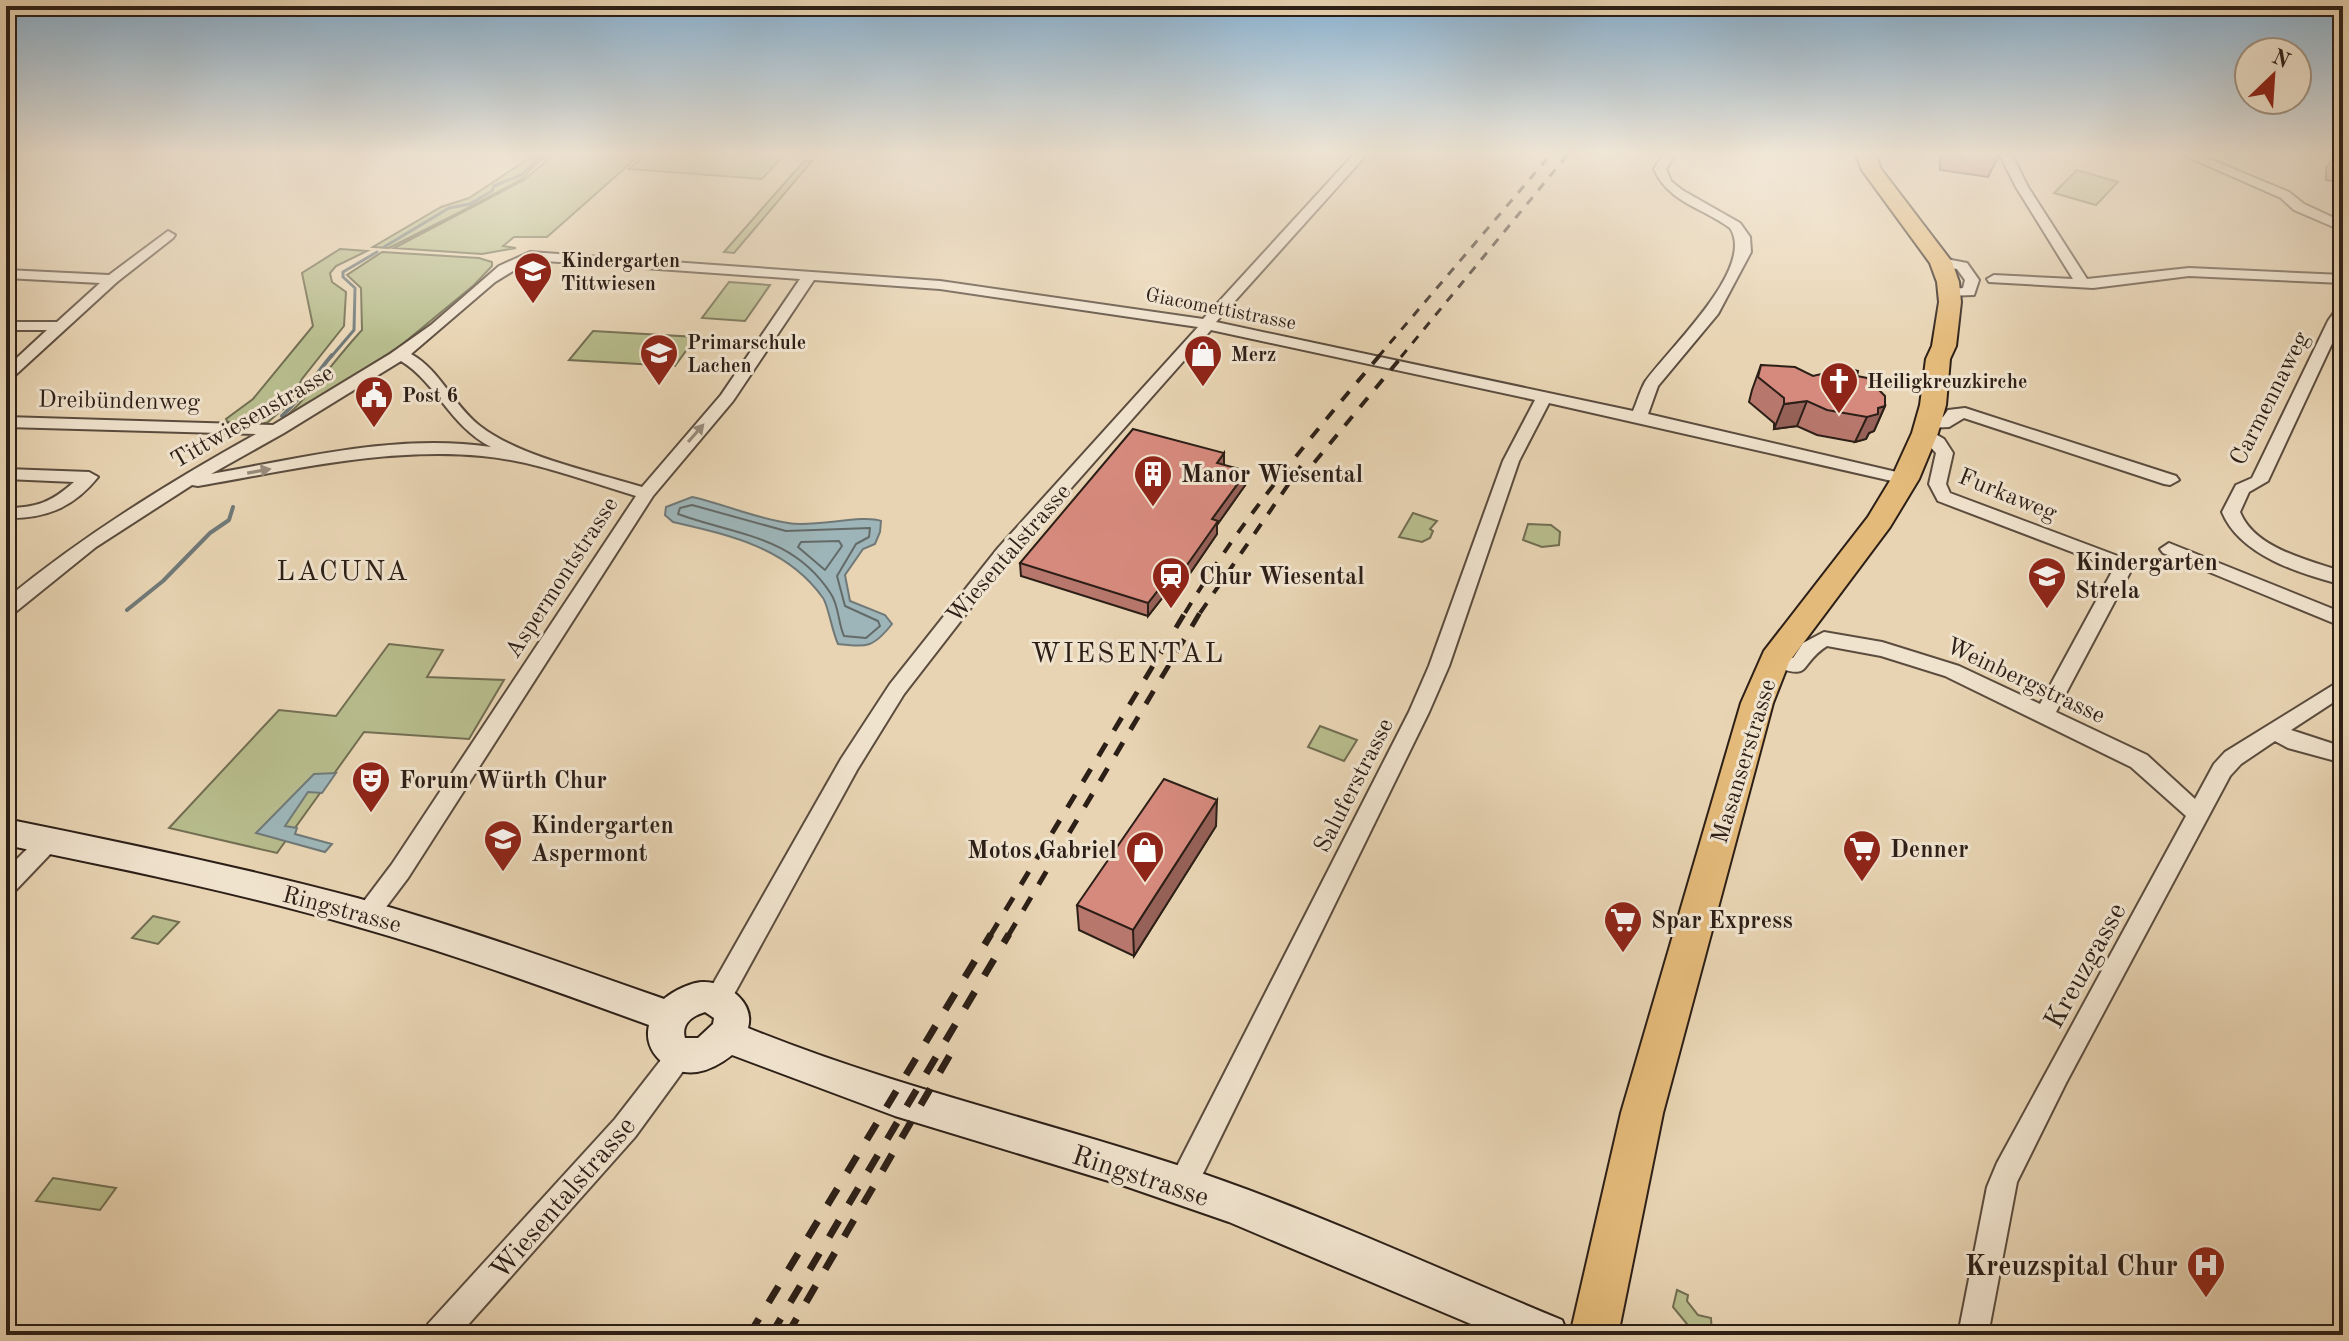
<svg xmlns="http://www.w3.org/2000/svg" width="2349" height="1341" viewBox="0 0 2349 1341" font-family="'Old Standard TT',serif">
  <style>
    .green { fill: #b7bc8c; stroke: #726e52; stroke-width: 2 }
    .water { fill: #9db5b8; stroke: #707978; stroke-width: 2 }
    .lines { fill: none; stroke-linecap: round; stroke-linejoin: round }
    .shore { stroke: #646a68; stroke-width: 2 }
    .stream-far1 { stroke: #707978; stroke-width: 3 }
    .stream { stroke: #707978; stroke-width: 4 }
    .minor-casing { stroke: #5b4c3e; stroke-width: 4 }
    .secondary-casing { stroke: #2c1f17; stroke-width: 4 }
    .primary-casing { stroke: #2c1f17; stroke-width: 4 }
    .minor { fill: #f0e3ce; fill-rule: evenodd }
    .secondary { fill: #f0e3ce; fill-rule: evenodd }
    .primary { fill: #e4ba7a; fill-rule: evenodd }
    .rail-far3 { stroke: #2c1f17; stroke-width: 3; stroke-dasharray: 9 9; stroke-linecap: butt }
    .rail-far2 { stroke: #2c1f17; stroke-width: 4; stroke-dasharray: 12 12; stroke-linecap: butt }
    .rail-far1 { stroke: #2c1f17; stroke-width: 5; stroke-dasharray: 15 15; stroke-linecap: butt }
    .rail { stroke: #2c1f17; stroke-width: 7; stroke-dasharray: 19 19; stroke-linecap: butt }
    .wall { fill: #b8776c; stroke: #2c1f17; stroke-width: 2 }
    .shaded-wall { fill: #966158; stroke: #2c1f17; stroke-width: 2 }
    .building { fill: #d68a7d; stroke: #2c1f17; stroke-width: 2 }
    .oneway { fill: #988b7c }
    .labels { text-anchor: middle; stroke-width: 6; stroke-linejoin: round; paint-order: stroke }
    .far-poi-label { font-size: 20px; font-weight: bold; fill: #2c1f17; stroke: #f0e3ce; text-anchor: start }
    .far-street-label { font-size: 20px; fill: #2c1f17; stroke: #f0e3ce }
    .street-label { font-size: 24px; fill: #2c1f17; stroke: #f0e3ce }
    .poi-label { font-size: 24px; font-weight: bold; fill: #2c1f17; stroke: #f0e3ce; text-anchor: start }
    .quarter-label { font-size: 28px; letter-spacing: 2px; fill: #2c1f17; stroke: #f0e3ce }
    .near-street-label { font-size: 28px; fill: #2c1f17; stroke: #f0e3ce }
    .near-poi-label { font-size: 28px; font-weight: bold; fill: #2c1f17; stroke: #f0e3ce; text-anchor: end }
  </style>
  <rect width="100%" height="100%" fill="#e8d4b3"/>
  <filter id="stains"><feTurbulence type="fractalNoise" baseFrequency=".0025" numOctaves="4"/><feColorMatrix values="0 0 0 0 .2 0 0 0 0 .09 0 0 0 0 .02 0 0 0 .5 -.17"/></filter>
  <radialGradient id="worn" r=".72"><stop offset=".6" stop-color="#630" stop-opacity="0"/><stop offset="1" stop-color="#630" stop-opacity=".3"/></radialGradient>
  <path class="green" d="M537 153H553L538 162 522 179 468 208 389 248 373 247 441 207 469 198Z
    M556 153H642L547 237H514L503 246 516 248 482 254 394 248 524 180Z
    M647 153H786L762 179 629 169Z
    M804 161H812L734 253 724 252Z
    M2077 170 2118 182 2096 205 2054 193Z
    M340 249 367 251 336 266 330 273 332 282 346 292 344 326 302 379 291 402 267 423 228 422 226 419 253 399 313 326 302 273Z
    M382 252 479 258 492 262V266L474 285 399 347 282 420C312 394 334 360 362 330L361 288 347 275Z
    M729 282 770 285 745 321 702 318Z
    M593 331 696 337 675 366 569 360Z
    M1413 513 1437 521 1430 529 1433 531 1430 538 1422 542 1399 537Z
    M1528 524 1551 525 1560 532 1559 545 1542 547 1523 540Z
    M389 644 443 650 427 677 504 680 469 739 364 732 277 853 169 828 279 710 336 716Z
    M1320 726 1357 740 1344 761 1308 747Z
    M153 916 179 922 158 944 132 938Z
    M53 1178 116 1188 100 1210 36 1201Z
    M1677 1290 1688 1295 1687 1301 1698 1315 1711 1318 1712 1335H1688L1687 1324 1673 1307Z"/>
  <path class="water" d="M692 497C724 504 755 518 788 523 814 528 862 514 881 521L880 532 875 544 863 549 845 575 850 601 885 615 892 624C873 648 868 647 838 644 832 631 828 605 823 598 787 547 729 535 673 522L665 515 666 507Z
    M336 773 322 793 308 792 285 826 297 828 295 834 332 844 325 852 256 833 314 774Z"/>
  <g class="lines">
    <path class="shore" d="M692 505 786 531 870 528 869 537 856 544 837 576 845 606 878 621 880 626 866 638 844 636C838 623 839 606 831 594 793 535 735 535 678 514L680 508Z
      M839 541 842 546 825 570 798 547 801 542Z"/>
    <path class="stream-far1" d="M384 247 449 208 470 204 492 191 494 186 521 175 545 153
      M331 357 354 330 355 288 343 277V272L377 252"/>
    <path class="stream" d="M282 416C302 398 314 376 332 355
      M127 610 163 581 210 533 229 520 233 507"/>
    <g class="minor-casing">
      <path id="minor" d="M1355 153H1368L1216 322 1633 411C1637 402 1640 391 1645 382 1667 350 1757 268 1730 228 1703 208 1668 202 1654 169L1664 153H1676L1666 169 1671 181 1682 190 1740 223 1750 237 1751 252 1718 314 1658 386 1648 414 1905 474 1914 479 1905 484 1549 403 1519 461 1449 666 1429 712 1192 1196 1182 1200 1172 1196 1168 1186 1172 1176 1409 712 1429 666 1503 461 1535 400 1211 330 1011 556 904 694 857 770 727 1007 718 1010 709 1007 705 999 709 991 841 759 890 684 998 548 1198 327 940 289 814 280 733 401 653 496 408 878 374 923 366 926 358 923 354 916 358 909 392 864 636 496C585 481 536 461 482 456 387 447 291 470 198 486L192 485 96 547 13 614 6 615V599C84 535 168 483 256 434L6 427V417L273 425 390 354 431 325 499 266 530 252 940 281 1203 319ZM531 260 800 279 721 395 642 487C593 472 520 457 480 426 453 405 440 370 411 354L495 282ZM401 361C437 383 449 425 491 447 399 433 302 458 211 474L284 433Z
        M1999 153H2011L2028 187 2087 279 2189 268 2343 275V283L2189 276 2093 288 1989 282 1987 279 1994 275 2073 279 2016 187Z
        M2179 153H2195L2289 192 2304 204 2343 222V231L2294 210 2281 198Z
        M168 231 175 235 173 238 117 282 11 379 6 381V368L47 330H6V322H57L100 283 6 278V270L109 275Z
        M1941 258 1967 263 1979 280 1974 295 1945 296V290L1963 288 1965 280 1957 269 1936 265V259Z
        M2343 306V320L2268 481 2249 492 2240 512C2255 549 2309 560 2343 572V585C2301 574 2240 556 2222 512L2236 485 2252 478 2328 321 2338 307Z
        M1965 408 2176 476 2179 480 2170 485 2164 484 1964 418 1949 427 1928 428 1920 423 1928 418 1943 417 1948 410Z
        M1925 428 1944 439 1953 453 1946 484 1950 493 2131 561 2134 565 2056 712 2147 755 2195 799 2214 764 2225 752 2343 679V696L2291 730 2343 747V763L2288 748 2275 741 2241 764 2230 776 2066 1083 2017 1182 1988 1335H1958L1987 1187 1997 1163 2186 816 2131 767 1945 676 1881 656 1827 646C1796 666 1815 682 1768 664L1765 659 1768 654 1775 652 1793 658 1803 643 1824 632 1882 642 1959 666 2040 704 2114 568 1938 501 1929 484 1936 453 1917 433Z
        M6 469 89 472 98 477C73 508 45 519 6 518V508C36 508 52 502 74 482L6 479Z
        M2169 543 2343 613V627L2163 553 2160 549Z
        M49 832 57 835 60 841 57 847 14 892 6 895V870L41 835Z
        M680 1043 689 1047 693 1055 689 1063 635 1137 459 1335H424L428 1324 615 1119 671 1047Z"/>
    </g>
    <g class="secondary-casing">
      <path id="secondary" d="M6 819C124 843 241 867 357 898 461 927 562 963 664 999 673 991 693 981 705 982 729 983 755 1003 748 1028 888 1085 1036 1119 1180 1166 1311 1209 1435 1268 1562 1320L1568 1335H1497L1229 1222 1125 1186 895 1116 732 1055C722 1063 710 1070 697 1072 670 1076 642 1053 649 1025 552 990 455 954 355 926 240 893 123 869 6 845ZM705 1012 714 1018 713 1024 698 1038H685C681 1024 692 1016 705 1012Z"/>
    </g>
    <g class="primary-casing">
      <path id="primary" d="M1855 153H1875L1881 169 1952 262 1959 282 1961 302 1956 346 1950 359 1946 405 1938 433 1919 479 1890 527 1789 662 1773 703 1663 1113 1618 1335H1570L1621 1113 1741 703 1764 651 1868 517 1891 479 1912 433 1920 405 1926 359 1932 346 1939 302 1937 282 1930 263 1862 170Z"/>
    </g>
    <use href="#minor" class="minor"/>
    <use href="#secondary" class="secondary"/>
    <use href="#primary" class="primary"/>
    <path class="rail-far3" d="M1378 357 1552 153
      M1401 357 1569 153"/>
    <path class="rail-far2" d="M1299 481 1403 355
      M1185 613C1241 520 1310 438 1380 355
      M1200 613 1301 466"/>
    <path class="rail-far1" d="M990 936 1186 611
      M1008 936 1201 611"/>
    <path class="rail" d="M749 1335 991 934
      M771 1335 1009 934
      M787 1335 958 1041"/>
  </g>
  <path class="wall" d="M1940 153H2000L1988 177 1940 170Z
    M2336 153H2343V183L2326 180V168Z
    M1761 365 1813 376H1857L1885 406 1874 431 1869 433 1866 439 1855 442 1817 435 1797 426 1774 429V423L1749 402 1752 390Z
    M1224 453V465L1246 484 1217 525V534L1182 585 1174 583 1148 616 1021 576 1020 563Z
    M1216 826 1134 956 1079 930 1077 905Z"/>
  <path class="shaded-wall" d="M1807 401 1797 426 1774 429 1784 404Z
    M1885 406 1874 431 1869 433 1866 439 1855 442 1867 417 1878 408Z
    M1224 453V466L1217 463Z
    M1247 471 1246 484 1217 525V534L1182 585V572L1212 519Z
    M1174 570V583L1148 616V603Z
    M1217 800 1216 826 1134 956 1133 930Z"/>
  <path class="building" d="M2338 153H2343V162L2338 161Z
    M1761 365 1795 367 1813 376 1847 368 1858 371 1857 376 1867 378 1885 396V406L1878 408V414L1867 417 1827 410 1807 401 1784 404V398L1758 377Z
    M1133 429 1224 453 1217 463 1247 471 1212 519 1218 521 1182 572 1174 570 1148 603 1020 563Z
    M1164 779 1217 800 1133 930 1077 905Z"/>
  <defs><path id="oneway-solid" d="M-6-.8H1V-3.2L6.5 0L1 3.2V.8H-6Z" transform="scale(2)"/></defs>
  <g class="oneway">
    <use href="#oneway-solid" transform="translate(696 433) rotate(-49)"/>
    <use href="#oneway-solid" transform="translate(259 471) rotate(-10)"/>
  </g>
  <linearGradient id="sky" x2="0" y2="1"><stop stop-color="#8ab4d5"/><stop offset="0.45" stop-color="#f5ecdd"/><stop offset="1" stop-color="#f5ecdd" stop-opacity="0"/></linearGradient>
  <rect width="2349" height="341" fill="url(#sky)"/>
  <defs>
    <g id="school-pin" transform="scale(2)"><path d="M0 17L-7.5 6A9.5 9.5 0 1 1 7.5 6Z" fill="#8f2418" stroke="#f0e3ce"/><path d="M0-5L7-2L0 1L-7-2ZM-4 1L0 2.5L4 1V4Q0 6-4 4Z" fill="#fff"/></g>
    <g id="shop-pin" transform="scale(2)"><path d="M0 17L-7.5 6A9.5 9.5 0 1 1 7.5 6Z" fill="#8f2418" stroke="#f0e3ce"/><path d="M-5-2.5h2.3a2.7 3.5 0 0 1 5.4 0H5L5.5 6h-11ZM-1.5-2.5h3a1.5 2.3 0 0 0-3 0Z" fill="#fff"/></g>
    <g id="church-pin" transform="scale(2)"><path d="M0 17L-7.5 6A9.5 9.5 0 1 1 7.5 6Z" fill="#8f2418" stroke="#f0e3ce"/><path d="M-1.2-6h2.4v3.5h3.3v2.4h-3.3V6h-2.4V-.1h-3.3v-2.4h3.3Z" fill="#fff"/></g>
    <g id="civic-pin" transform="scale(2)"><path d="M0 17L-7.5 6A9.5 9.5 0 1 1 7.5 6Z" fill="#8f2418" stroke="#f0e3ce"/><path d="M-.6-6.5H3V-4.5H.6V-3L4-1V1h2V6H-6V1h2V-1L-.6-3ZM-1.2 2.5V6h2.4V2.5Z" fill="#fff"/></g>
    <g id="building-pin" transform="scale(2)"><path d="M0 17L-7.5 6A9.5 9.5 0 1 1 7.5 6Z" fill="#8f2418" stroke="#f0e3ce"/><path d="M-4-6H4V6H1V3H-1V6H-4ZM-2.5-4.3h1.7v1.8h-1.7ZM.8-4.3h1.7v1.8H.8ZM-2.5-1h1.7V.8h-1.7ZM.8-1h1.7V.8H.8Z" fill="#fff"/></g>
    <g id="station-pin" transform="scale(2)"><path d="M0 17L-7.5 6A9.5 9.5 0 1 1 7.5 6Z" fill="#8f2418" stroke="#f0e3ce"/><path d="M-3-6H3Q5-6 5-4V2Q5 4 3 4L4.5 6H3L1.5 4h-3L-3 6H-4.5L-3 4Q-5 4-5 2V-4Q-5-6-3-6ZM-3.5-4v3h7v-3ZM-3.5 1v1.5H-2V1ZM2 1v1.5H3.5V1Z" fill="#fff"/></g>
    <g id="theatre-pin" transform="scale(2)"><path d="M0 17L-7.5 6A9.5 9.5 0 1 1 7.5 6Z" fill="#8f2418" stroke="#f0e3ce"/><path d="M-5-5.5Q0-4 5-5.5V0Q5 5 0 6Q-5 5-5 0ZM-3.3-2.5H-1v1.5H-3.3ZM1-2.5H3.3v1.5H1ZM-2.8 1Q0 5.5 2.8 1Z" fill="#fff"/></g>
    <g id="supermarket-pin" transform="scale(2)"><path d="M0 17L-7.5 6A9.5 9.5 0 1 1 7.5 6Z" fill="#8f2418" stroke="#f0e3ce"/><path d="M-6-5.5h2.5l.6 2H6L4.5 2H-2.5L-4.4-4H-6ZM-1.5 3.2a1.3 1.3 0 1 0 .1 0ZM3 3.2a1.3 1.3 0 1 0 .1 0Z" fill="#fff"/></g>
    <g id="hospital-pin" transform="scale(2)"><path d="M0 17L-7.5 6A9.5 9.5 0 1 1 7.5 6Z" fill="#8f2418" stroke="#f0e3ce"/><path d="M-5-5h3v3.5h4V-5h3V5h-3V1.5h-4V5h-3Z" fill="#fff"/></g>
  </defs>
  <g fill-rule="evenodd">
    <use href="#school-pin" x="533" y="271"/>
    <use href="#school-pin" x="659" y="353"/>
    <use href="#shop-pin" x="1203" y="354"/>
    <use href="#church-pin" x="1839" y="381"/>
    <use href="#civic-pin" x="374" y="395"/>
    <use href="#building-pin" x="1153" y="474"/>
    <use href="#station-pin" x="1171" y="576"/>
    <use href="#school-pin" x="2047" y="576"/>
    <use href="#theatre-pin" x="371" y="780"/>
    <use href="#school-pin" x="503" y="839"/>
    <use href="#supermarket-pin" x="1862" y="849"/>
    <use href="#shop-pin" x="1145" y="850"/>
    <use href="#supermarket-pin" x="1623" y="920"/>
    <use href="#hospital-pin" x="2206" y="1265"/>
  </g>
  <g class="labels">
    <g class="far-poi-label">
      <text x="561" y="267">Kindergarten<tspan x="561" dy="23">Tittwiesen</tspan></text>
      <text x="687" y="349">Primarschule<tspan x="687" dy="23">Lachen</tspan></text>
      <text x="1231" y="361">Merz</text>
      <text x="1867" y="388">Heiligkreuzkirche</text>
      <text x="402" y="402">Post 6</text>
    </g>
    <g class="far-street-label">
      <text transform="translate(1221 308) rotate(11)" y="7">Giacomettistrasse</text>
    </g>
    <g class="street-label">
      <text transform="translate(2269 398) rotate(-63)" y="8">Carmennaweg</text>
      <text transform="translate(119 400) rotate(1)" y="8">Dreibündenweg</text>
      <text transform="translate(252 416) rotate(-30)" y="8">Tittwiesenstrasse</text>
      <text transform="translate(2008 494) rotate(22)" y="8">Furkaweg</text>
      <text transform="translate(1008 553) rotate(-49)" y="8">Wiesentalstrasse</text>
      <text transform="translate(561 577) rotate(-57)" y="8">Aspermontstrasse</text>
      <text transform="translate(2026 680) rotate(25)" y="8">Weinbergstrasse</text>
      <text transform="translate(1743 761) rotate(-73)" y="8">Masanserstrasse</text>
      <text transform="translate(1353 785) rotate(-63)" y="8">Saluferstrasse</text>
      <text transform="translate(342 909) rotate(15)" y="8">Ringstrasse</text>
    </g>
    <g class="poi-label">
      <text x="1181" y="482">Manor Wiesental</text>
      <text x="2075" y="570">Kindergarten<tspan x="2075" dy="28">Strela</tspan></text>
      <text x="1199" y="584">Chur Wiesental</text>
      <text x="399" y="788">Forum Würth Chur</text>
      <text x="531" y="833">Kindergarten<tspan x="531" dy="28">Aspermont</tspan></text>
      <text x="1890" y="857">Denner</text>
      <text x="1117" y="858" text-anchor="end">Motos Gabriel</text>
      <text x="1651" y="928">Spar Express</text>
    </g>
    <g class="quarter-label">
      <text x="343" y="580">LACUNA</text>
      <text x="1128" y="662">WIESENTAL</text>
    </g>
    <g class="near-street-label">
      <text transform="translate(2084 965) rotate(-61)" y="10">Kreuzgasse</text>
      <text transform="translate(1141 1175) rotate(18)" y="10">Ringstrasse</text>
      <text transform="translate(562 1197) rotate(-49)" y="10">Wiesentalstrasse</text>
    </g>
    <g class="near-poi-label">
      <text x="2178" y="1275">Kreuzspital Chur</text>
    </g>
  </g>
  <rect width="2349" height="1341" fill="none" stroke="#e8d4b3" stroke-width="32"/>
  <rect x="8" y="8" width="2333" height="1325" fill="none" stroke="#2c1f17" stroke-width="4"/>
  <rect x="16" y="16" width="2317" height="1309" fill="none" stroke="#2c1f17" stroke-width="2"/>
  <g transform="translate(2273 76) rotate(25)"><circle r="38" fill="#f0e3ce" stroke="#a29585" stroke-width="2"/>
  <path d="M0-6L14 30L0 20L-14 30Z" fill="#8f2418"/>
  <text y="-12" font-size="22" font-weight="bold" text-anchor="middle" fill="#2c1f17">N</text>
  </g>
  <rect width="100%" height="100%" filter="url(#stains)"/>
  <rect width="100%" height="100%" fill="url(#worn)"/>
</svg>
